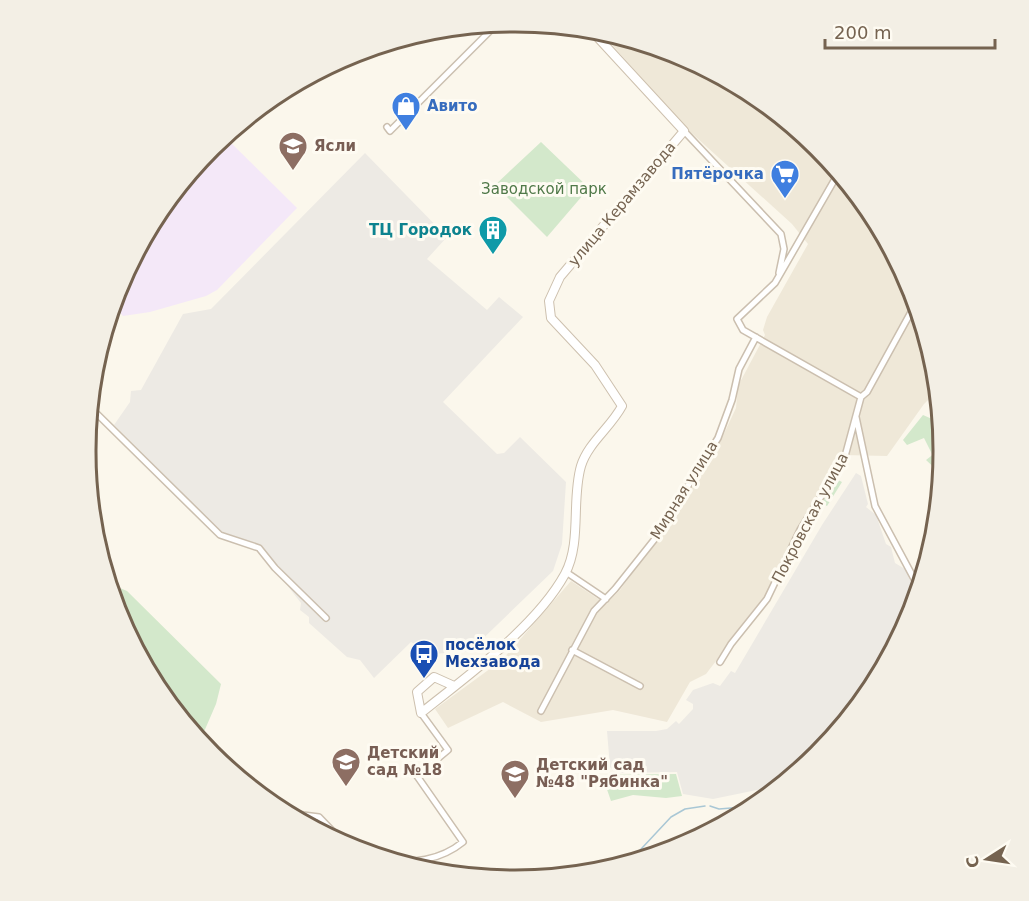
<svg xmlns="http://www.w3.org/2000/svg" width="1029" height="901" viewBox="0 0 1029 901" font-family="'DejaVu Sans',sans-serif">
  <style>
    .residential { fill: #efe8d8 }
    .industrial { fill: #edeae4 }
    .education { fill: #f4e8f8 }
    .green { fill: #d3e8cb }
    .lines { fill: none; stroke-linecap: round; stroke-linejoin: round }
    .stream { stroke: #a9c7d5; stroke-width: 1.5 }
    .street-casing { stroke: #cbbfaf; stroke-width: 8 }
    .secondary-casing { stroke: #cdc0ae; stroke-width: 10 }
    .street { stroke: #fff; stroke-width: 5 }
    .secondary { stroke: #fff; stroke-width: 8 }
    .labels { text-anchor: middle; stroke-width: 6; stroke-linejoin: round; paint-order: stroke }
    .shop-label { font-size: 15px; font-weight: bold; fill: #366cbe; stroke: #fefbf2; text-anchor: start }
    .education-label { font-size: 15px; font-weight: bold; fill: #785e54; stroke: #fefbf2; text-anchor: start }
    .park-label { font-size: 15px; fill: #507949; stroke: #fefbf2 }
    .street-label { font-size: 15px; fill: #756350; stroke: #fefbf2 }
    .culture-label { font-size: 15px; font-weight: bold; fill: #0d838f; stroke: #fefbf2; text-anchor: end }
    .transit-label { font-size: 15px; font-weight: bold; fill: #164399; stroke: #fefbf2; text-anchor: start }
    .rim { fill: none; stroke: #756350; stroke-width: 3 }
  </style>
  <rect width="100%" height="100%" fill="#fbf7ec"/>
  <path class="residential" d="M598 29 679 54 753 94 818 147 872 212 911 286 936 367 938 390 924 404 887 456 843 455 797 529 765 597 706 674 690 682 667 722 613 710 541 722 503 702 448 728 435 709 502 660 571 581 606 604 620 590 668 523 721 440 736 408 738 386 765 335 763 330 767 317 808 244 792 224 686 128Z"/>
  <path class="industrial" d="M365 153 447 237 427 259 487 310 499 297 523 317 443 402 497 454 504 453 520 437 566 482 562 544 553 571 470 651 433 654 411 642 374 678 360 660 347 657 309 623V617L300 610 301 603 254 543 220 531 114 425 130 402 131 391 141 390 183 314 211 309Z
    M856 473 861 476 868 504 866 507 876 515 886 544 891 547 895 563 905 569 917 596 906 625 825 745 781 785 713 799 683 794 677 772 615 773 610 767 607 731H656L667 729 676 721 679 724 693 709V704L686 700 693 690 713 683 720 686 731 671 735 673 822 525Z"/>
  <path class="education" d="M224 136 297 208 217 290 206 296 150 312 123 316 112 305 118 286 158 212 211 147Z"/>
  <path class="green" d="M541 142 589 188 547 237 495 185Z
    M923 415 941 423 943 444 932 454 924 438 907 445 903 440Z
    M944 446 942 475 926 460Z
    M836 479 842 482 827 506 822 503Z
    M108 583 127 591 221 684 216 704 200 741 157 689 118 615Z
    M676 774 682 796 666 798 633 795 611 801 602 775Z"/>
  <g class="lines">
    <path class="stream" d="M710 806 719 809 755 806
      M628 863 671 817 685 809 705 806"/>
    <g class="street-casing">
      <path id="street" d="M387 127 390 131 498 23
        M684 131 781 234 784 249 779 273
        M839 172 775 283 737 319 743 330 861 397
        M89 406 220 535 259 548 275 568 326 618
        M856 417 875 506 919 588
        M566 572 606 599
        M572 650 640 686
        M720 662 731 644 767 599 800 530 844 460 861 397 867 392 916 303
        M541 711 594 611 615 589 654 540 718 438 732 400 739 369 756 337
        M283 811 303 815
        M298 819 303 815 319 817 343 842 375 855
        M384 858C411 865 441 860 463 842L417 776 448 750 421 713"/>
    </g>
    <g class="secondary-casing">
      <path id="secondary" d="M454 686 434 677 417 692 421 713C467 676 536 627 565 574 582 542 571 500 581 466 588 443 611 427 622 406L595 365 551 318 549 301 560 277 684 131 590 29"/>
    </g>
    <use href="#street" class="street"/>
    <use href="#secondary" class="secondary"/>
  </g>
  <defs>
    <g id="shop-pin" transform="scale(1.5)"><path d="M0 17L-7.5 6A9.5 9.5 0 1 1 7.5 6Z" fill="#3f7fe0" stroke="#fefbf2"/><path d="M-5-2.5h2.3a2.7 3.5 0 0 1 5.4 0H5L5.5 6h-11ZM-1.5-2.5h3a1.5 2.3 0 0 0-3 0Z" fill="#fff"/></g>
    <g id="school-pin" transform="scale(1.5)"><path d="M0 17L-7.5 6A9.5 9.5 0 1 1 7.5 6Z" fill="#8d6e63" stroke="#fefbf2"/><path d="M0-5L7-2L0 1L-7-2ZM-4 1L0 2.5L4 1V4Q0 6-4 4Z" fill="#fff"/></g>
    <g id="supermarket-pin" transform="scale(1.5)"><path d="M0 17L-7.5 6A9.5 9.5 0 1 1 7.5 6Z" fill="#3f7fe0" stroke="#fefbf2"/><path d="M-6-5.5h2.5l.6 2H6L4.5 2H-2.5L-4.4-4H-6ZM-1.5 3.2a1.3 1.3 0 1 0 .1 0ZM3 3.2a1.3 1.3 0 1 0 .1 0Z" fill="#fff"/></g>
    <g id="building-pin" transform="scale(1.5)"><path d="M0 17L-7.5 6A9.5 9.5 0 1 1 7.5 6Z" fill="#0f9aa8" stroke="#fefbf2"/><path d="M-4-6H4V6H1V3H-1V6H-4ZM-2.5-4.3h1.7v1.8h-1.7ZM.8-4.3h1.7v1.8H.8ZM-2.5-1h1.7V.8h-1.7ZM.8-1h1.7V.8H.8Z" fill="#fff"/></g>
    <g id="bus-pin" transform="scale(1.5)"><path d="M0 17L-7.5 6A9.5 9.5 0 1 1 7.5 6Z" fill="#1a4fb4" stroke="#fefbf2"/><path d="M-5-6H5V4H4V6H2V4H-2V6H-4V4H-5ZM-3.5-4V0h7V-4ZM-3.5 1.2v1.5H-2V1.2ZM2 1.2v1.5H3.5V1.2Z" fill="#fff"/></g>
  </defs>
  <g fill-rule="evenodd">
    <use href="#shop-pin" x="406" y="106"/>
    <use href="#school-pin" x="293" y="146"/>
    <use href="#supermarket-pin" x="785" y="174"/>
    <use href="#building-pin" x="493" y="230"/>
    <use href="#bus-pin" x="424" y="654"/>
    <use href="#school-pin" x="346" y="762"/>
    <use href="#school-pin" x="515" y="774"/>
  </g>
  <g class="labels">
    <g class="shop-label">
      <text x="427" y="111">Авито</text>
      <text x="764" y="179" text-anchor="end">Пятёрочка</text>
    </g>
    <g class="education-label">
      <text x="314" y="151">Ясли</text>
      <text x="367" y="758">Детский<tspan x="367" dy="17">сад №18</tspan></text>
      <text x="536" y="770">Детский сад<tspan x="536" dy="17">№48 "Рябинка"</tspan></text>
    </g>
    <g class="park-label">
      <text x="544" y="194">Заводской парк</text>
    </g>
    <g class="street-label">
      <text transform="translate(622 204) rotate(-50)" y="5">улица Керамзавода</text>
      <text transform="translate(684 490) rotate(-58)" y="5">Мирная улица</text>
      <text transform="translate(810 518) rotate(-62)" y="5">Покровская улица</text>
    </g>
    <g class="culture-label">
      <text x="472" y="235">ТЦ Городок</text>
    </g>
    <g class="transit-label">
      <text x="445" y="650">посёлок<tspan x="445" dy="17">Мехзавода</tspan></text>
    </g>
  </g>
  <path d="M0 0H1029V901H0ZM514 32H515A418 418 0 0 1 933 450V452A418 418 0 0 1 515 870H514A418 418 0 0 1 96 452V450A418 418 0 0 1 514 32Z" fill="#f3efe5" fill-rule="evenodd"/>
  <path class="rim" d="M514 32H515A418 418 0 0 1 933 450V452A418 418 0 0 1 515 870H514A418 418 0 0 1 96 452V450A418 418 0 0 1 514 32Z"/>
  <g transform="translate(987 859) rotate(258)" stroke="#fefbf2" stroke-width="4.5" paint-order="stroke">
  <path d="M0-4.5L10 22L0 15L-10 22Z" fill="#756350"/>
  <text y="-9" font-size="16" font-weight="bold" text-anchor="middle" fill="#756350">С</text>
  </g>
  <path d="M825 39v9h170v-9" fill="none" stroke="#756350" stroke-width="3"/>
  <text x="834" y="39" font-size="18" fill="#756350" stroke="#fefbf2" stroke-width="4.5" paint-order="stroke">200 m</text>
</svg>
